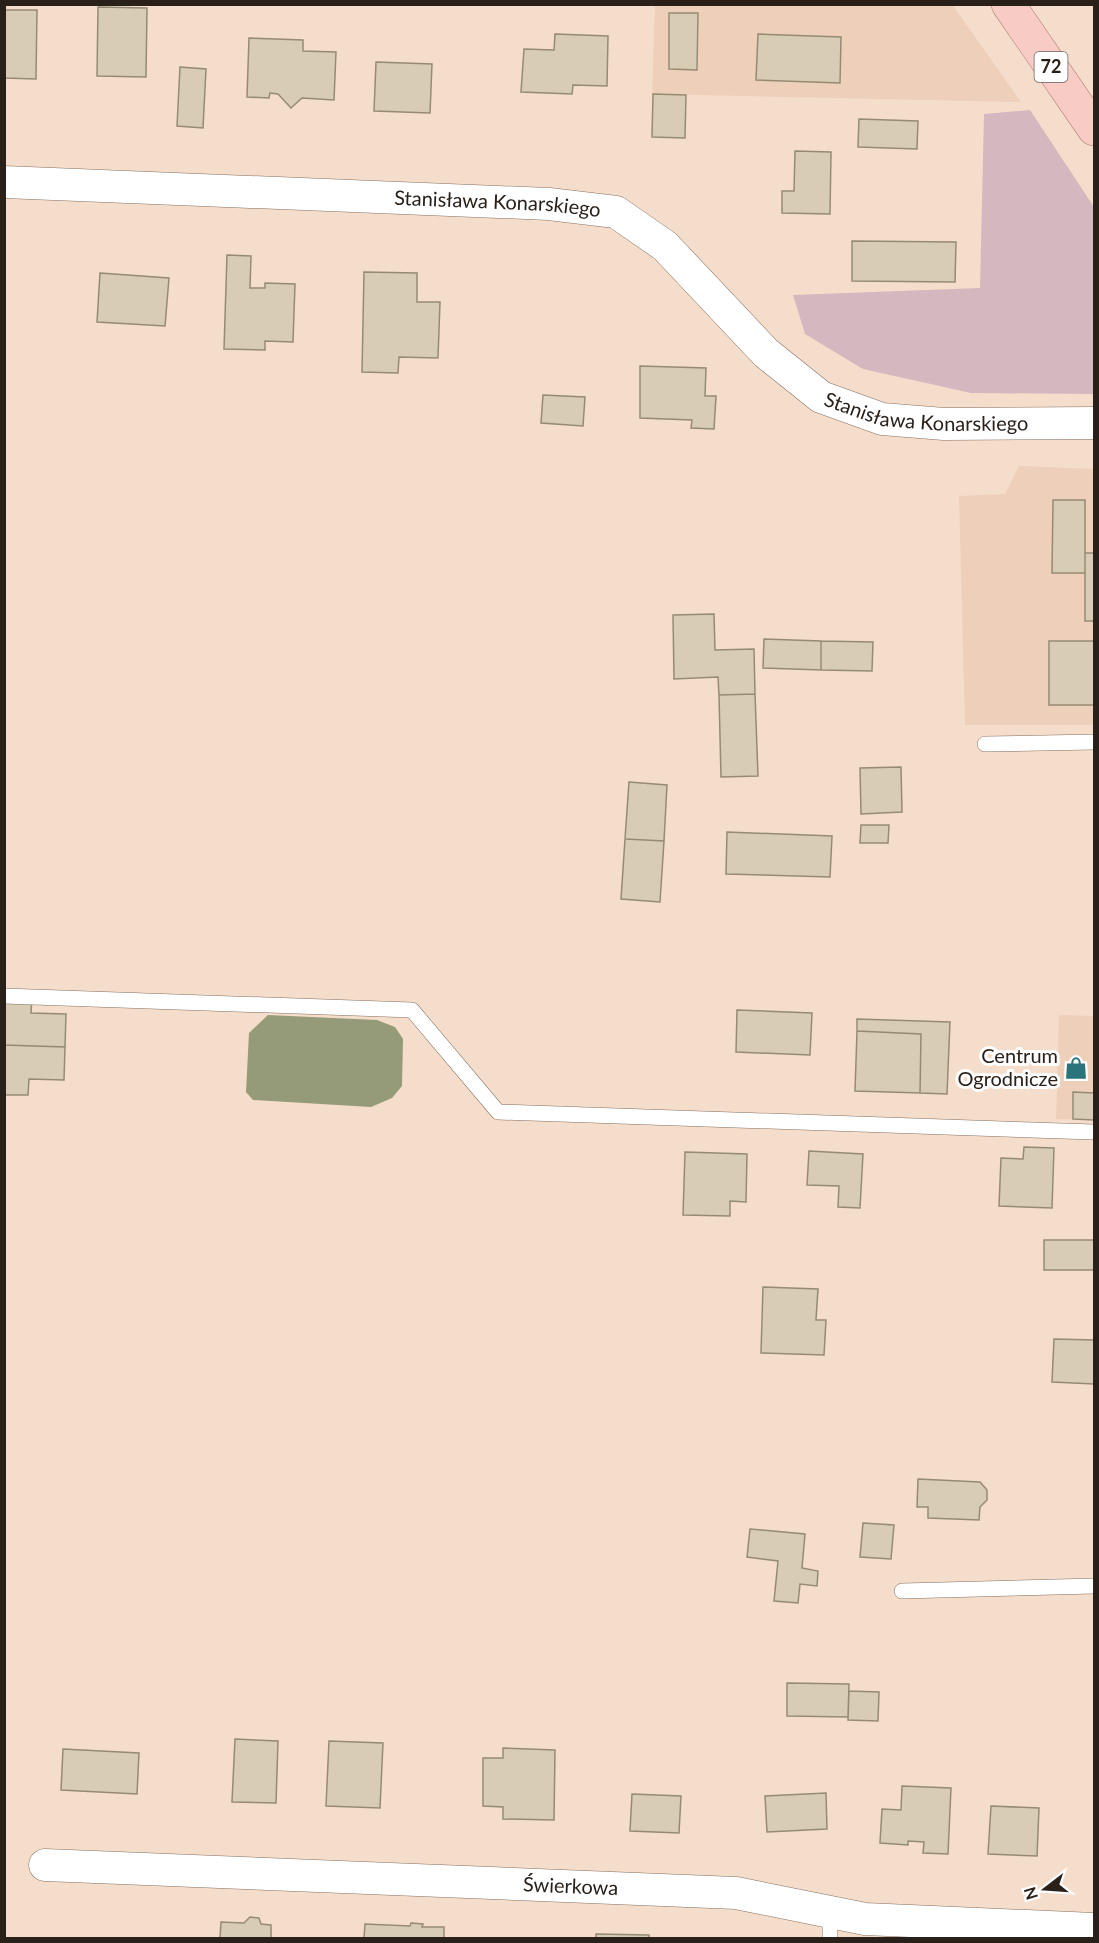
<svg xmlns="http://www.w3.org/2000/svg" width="1099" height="1943" viewBox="0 0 1099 1943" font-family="Lato,sans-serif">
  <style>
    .built { fill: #eecfba }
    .green { fill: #d5b7bf }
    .water { fill: #959b79 }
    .building { fill: #d8cdb4; stroke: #958b73; stroke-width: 1.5 }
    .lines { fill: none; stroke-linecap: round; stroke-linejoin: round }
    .lane-casing { stroke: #856f60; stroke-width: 16 }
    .street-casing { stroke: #856f60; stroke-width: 33 }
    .primary-casing { stroke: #ac796f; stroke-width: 34 }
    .lane { stroke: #fff; stroke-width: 15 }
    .street { stroke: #fff; stroke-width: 32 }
    .primary { stroke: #f8cbc4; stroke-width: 33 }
    .labels { text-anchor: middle; stroke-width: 6; stroke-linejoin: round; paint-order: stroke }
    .shield { fill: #fff; stroke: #69635f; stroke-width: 1.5 }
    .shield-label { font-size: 18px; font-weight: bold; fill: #29201a }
    .street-label { font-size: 20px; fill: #29201a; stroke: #fff }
    .poi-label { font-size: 20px; fill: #29201a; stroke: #fff; text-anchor: end }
  </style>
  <rect width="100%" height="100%" fill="#f5ddcb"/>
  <path class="built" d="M952 4 1021 102 652 94 655 5Z
    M1019 466 1094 469V725H965L959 496 1005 494Z
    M1059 1015 1094 1016V1120L1056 1119Z"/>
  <path class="green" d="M1030 110 1094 207V394L971 393 863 369 805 334 793 295 980 288 984 114Z"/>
  <path class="water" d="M268 1015 377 1020 395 1027 403 1039 402 1086 392 1098 371 1107 253 1100 246 1092 249 1033Z"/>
  <path class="building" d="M98 7 147 8 146 77 97 76Z
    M4 10H37L36 79 4 78Z
    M669 13H698L697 70 669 69Z
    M555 34 608 36 607 86 573 85 572 94 521 92 524 49 554 50Z
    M758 34 841 37 840 83 756 80Z
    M249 38 303 40V51L336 52 334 100 302 98 291 108 278 94 270 93 269 98 247 97Z
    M376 62 432 64 430 113 374 111Z
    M180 67 206 69 203 128 177 126Z
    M653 94 686 95 685 138 652 137Z
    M859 119 918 121 917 149 858 147Z
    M795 151 831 152 830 214 782 213V191H794Z
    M852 241 956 242 955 282 852 281Z
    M227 255 251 256 250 288H265V283L295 284 293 342 265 341V350L224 349Z
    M364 272 417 273V302H440L438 358 399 357 398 373 362 372Z
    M100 273 169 278 165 326 97 322Z
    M640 366 706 368 705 396H716L714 429 691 428 692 420 640 418Z
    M543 395 585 397 583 426 541 423Z
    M1053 500H1085V573H1052Z
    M1085 553H1094V621H1085Z
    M714 614 715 650 754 649 755 694 719 695 718 677 674 679 673 615Z
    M764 639 821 641V670L763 668Z
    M821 641 873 642 872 671 821 670Z
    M1049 641H1094V705H1049Z
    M755 694 758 776 721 777 719 695Z
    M901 767 902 812 861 814 860 768Z
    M629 782 667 785 664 841 625 839Z
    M861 825H889L888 843H860Z
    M727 832 832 836 830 877 726 874Z
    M625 839 664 841 660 902 621 899Z
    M4 996 32 997 31 1013 66 1014 65 1047 4 1045Z
    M737 1010 812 1013 810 1055 736 1052Z
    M857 1019 950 1022 947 1094 920 1093 921 1034 857 1031Z
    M857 1031 921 1034 920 1093 855 1091Z
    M4 1045 65 1047 64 1080 29 1079 28 1095H4Z
    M1073 1092 1094 1093V1120L1073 1119Z
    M1024 1147 1054 1148 1052 1208 999 1206 1001 1158 1023 1159Z
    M809 1151 863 1154 860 1208 838 1207 839 1186 807 1185Z
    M685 1152 747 1154 746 1202 730 1201V1216L683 1215Z
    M1044 1240H1094V1270H1044Z
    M763 1287 818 1289 816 1320H826L824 1355 761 1353Z
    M1054 1339 1094 1340V1384L1052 1382Z
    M918 1479 980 1482 987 1490V1500L980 1507 979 1520 928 1518V1507H917Z
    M863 1523 894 1525 891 1559 860 1557Z
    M750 1529 805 1534 802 1568 818 1571 817 1586 800 1584 798 1603 774 1601 778 1561 747 1557Z
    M787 1683 849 1684 848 1717 787 1716Z
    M849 1691 879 1692 878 1721 848 1720Z
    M235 1739 278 1741 276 1803 232 1802Z
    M329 1741 383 1743 380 1808 326 1806Z
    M503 1748 555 1750 554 1820 503 1819V1807L483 1806V1758H503Z
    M63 1749 139 1753 137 1794 61 1790Z
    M902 1786 951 1788 948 1854 923 1853 924 1842 908 1841V1845L880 1843 882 1809 901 1810Z
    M826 1793 827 1829 767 1832 765 1796Z
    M632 1794 681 1796 679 1833 630 1831Z
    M991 1806 1039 1808 1037 1856 988 1854Z
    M250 1917 259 1918 261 1924 271 1925V1938H220L221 1922 244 1923Z
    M411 1923 423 1924 422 1927H444V1938H364L365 1924 410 1926Z
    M596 1934 649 1935V1938H596Z"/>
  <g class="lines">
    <g class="lane-casing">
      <path id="lane" d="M985 744 1094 742
        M4 996 412 1010 498 1112 1094 1132
        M902 1591 1094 1586
        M830 1938V1912"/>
    </g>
    <g class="street-casing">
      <g id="street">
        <path id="s1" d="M4 182 549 204 616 212 665 246 766 353 821 397 882 419 944 424 1094 423"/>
        <path id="s2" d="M45 1865 736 1893 865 1919 1094 1929"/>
      </g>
    </g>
    <g class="primary-casing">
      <path id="primary" d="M1008 4 1094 129"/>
    </g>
    <use href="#lane" class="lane"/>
    <use href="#street" class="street"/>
    <use href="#primary" class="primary"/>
  </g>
  <defs>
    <g id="shop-bare" transform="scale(1.8)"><path d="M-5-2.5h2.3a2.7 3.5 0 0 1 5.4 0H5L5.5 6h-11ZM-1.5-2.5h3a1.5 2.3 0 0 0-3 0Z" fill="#2b747b" stroke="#fff" stroke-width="2.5" paint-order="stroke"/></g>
  </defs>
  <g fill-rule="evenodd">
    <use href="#shop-bare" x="1076" y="1068"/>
  </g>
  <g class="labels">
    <rect class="shield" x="1034.5" y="52" width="33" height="30" rx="4.5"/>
    <g class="shield-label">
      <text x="1051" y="73">72</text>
    </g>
    <g class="street-label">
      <text dy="7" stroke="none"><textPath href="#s1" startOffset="494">Stanisława Konarskiego</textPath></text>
      <text dy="7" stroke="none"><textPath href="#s1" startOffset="998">Stanisława Konarskiego</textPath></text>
      <text dy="7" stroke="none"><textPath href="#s2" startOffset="526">Świerkowa</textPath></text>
    </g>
    <g class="poi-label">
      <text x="1058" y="1063">Centrum<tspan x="1058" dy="23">Ogrodnicze</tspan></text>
    </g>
  </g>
  <rect width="1099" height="1943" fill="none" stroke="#29201a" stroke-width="12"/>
  <g transform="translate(1045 1889) rotate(253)" stroke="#ffffff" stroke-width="4.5" paint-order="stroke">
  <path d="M0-4.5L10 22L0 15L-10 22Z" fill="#29201a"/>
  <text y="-9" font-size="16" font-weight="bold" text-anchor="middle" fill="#29201a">N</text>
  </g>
</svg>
